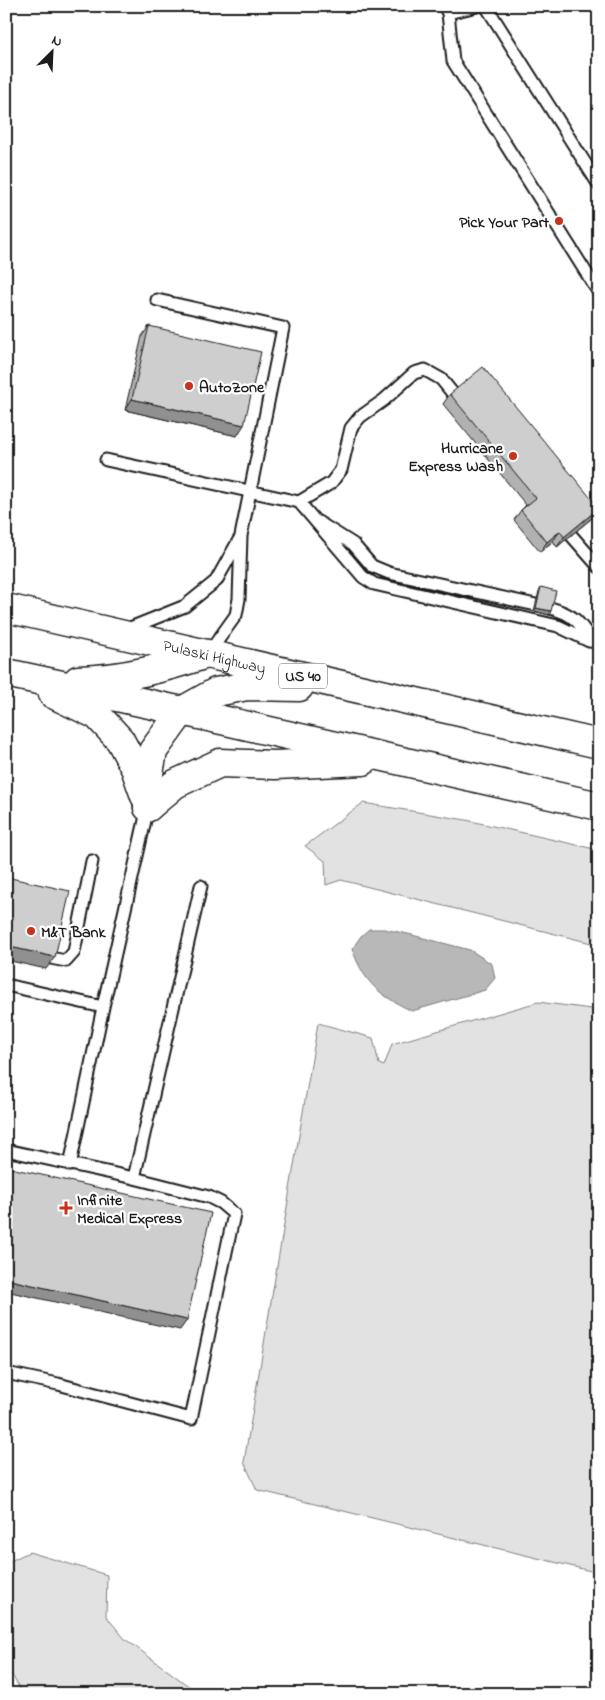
<svg xmlns="http://www.w3.org/2000/svg" width="605" height="1700" viewBox="0 0 605 1700" font-family="'Indie Flower',sans-serif">
  <style>
    .green { fill: #e2e2e2; stroke: #7f7f7f }
    .water { fill: #b8b8b8; stroke: #7a7a7a }
    .lines { fill: none; stroke-linecap: round; stroke-linejoin: round }
    .lane-casing { stroke: #1c1c1c; stroke-width: 15 }
    .highway-casing { stroke: #1c1c1c; stroke-width: 31 }
    .lane { stroke: #fff; stroke-width: 11 }
    .highway { stroke: #fff; stroke-width: 28 }
    .wall { fill: #b1b1b1; stroke: #1c1c1c }
    .shaded-wall { fill: #909090; stroke: #1c1c1c }
    .building { fill: #cecece; stroke: #1c1c1c }
    .poi-dot { fill: #c8321e; stroke: #fff; stroke-width: 2 }
    .labels { text-anchor: middle; stroke-width: 4.5; stroke-linejoin: round; paint-order: stroke }
    .shield { fill: #fff; stroke: #606060; stroke-width: 1 }
    .shield-label { font-size: 15px; font-weight: bold; fill: #1c1c1c }
    .poi-label { font-size: 16px; font-weight: bold; fill: #1c1c1c; stroke: #fff; text-anchor: start }
    .street-label { font-size: 16px; fill: #1c1c1c; stroke: #fff }
  </style>
  <rect width="100%" height="100%" fill="#fff"/>
  <filter id="ink" filterUnits="userSpaceOnUse"><feTurbulence type="fractalNoise" baseFrequency=".02" numOctaves="2"/><feDisplacementMap in="SourceGraphic" scale="10" xChannelSelector="R" yChannelSelector="G"/><feConvolveMatrix kernelMatrix="1 2 1 2 8 2 1 2 1" color-interpolation-filters="sRGB"/></filter>
  <g filter="url(#ink)">
    <path class="green" d="M363 803 466 820 599 850V945L341 880 326 885 325 861 305 846Z
      M538 1002 599 1010V1573L257 1490 244 1462 318 1023 373 1038 379 1064 384 1066 392 1044Z
      M29 1552 107 1575 106 1616 125 1639 194 1690 202 1694H23L6 1665V1563Z"/>
    <path class="water" d="M369 929H384L408 934 470 950 492 964 495 978 485 990 412 1011C379 995 365 984 352 949L361 936Z"/>
    <g class="lines">
      <g class="lane-casing">
        <path id="lane" d="M444 6 448 13 453 61 599 293
          M486 6 599 185
          M448 13 477 6
          M157 300 283 328 241 536 239 599 236 615 208 654
          M454 395 441 379 425 370 414 373 384 400 360 417 351 428 341 470 331 483 299 502 363 577 374 584 558 626 589 641 599 642
          M106 460 299 502
          M318 522 353 544 372 566 389 573 536 605
          M571 535 599 567
          M550 608C574 614 579 622 592 641
          M125 630 185 606 216 581 239 540
          M40 956 66 961 74 952 92 861
          M6 985 103 1007
          M6 1150 134 1178 209 1197 221 1203 234 1214 191 1419 58 1384 6 1373
          M70 1165 103 1007 148 807
          M134 1178 201 886"/>
      </g>
      <g class="highway-casing">
        <g id="highway">
          <path id="s1" d="M6 608 599 744"/>
          <path d="M6 673 182 711 599 806"/>
          <path d="M78 680C124 679 164 668 207 654"/>
          <path d="M53 694 97 715 120 740 135 768 145 796"/>
          <path d="M148 807V779L153 751 182 711 216 692 247 686 299 687"/>
          <path d="M148 807 175 784 220 763 275 765 363 761"/>
        </g>
      </g>
      <use href="#lane" class="lane"/>
      <use href="#highway" class="highway"/>
    </g>
    <path class="wall" d="M149 326 237 436 125 410 142 336Z
      M450 394 592 518 557 547 553 541 540 552 514 520 521 510 526 505 443 404Z
      M541 587 549 615 534 611 539 591Z"/>
    <path class="shaded-wall" d="M132 399 244 425 237 436 125 410Z
      M599 508 592 518 557 547 564 537Z
      M560 531 553 541 540 552 547 542Z
      M536 608 551 611 549 615 534 611Z
      M6 946 55 957 46 969 6 960Z
      M6 1279 187 1320 180 1330 6 1291Z"/>
    <path class="building" d="M149 326 261 352 244 425 132 399Z
      M483 367 599 508 564 537 560 531 547 542 521 510 536 498 450 394Z
      M541 587 556 591 551 611 536 608Z
      M6 877 70 891 55 957 6 946V935L9 922H6Z
      M6 1167 211 1213 187 1320 6 1279Z"/>
  </g>
  <g class="poi-dot">
    <circle cx="559" cy="221" r="5"/>
    <circle cx="189" cy="386" r="5"/>
    <circle cx="513" cy="456" r="5"/>
    <circle cx="31" cy="931" r="5"/>
    <path d="M63.5 1200.5h5v5h5v5h-5v5h-5v-5h-5v-5h5z"/>
  </g>
  <g class="labels">
    <rect class="shield" x="279" y="663.5" width="48" height="25" rx="4"/>
    <g class="shield-label">
      <text x="303" y="681">US 40</text>
    </g>
    <g class="poi-label">
      <text x="549" y="227" text-anchor="end">Pick Your Part</text>
      <text x="199" y="392">AutoZone</text>
      <text x="503" y="453" text-anchor="end">Hurricane<tspan x="503" dy="18">Express Wash</tspan></text>
      <text x="41" y="937">M&amp;T Bank</text>
      <text x="77" y="1205">Infinite<tspan x="77" dy="18">Medical Express</tspan></text>
    </g>
    <g class="street-label">
      <text dy="6" stroke="none"><textPath href="#s1" startOffset="214">Pulaski Highway</textPath></text>
    </g>
  </g>
  <rect width="605" height="1700" fill="none" stroke="#fff" stroke-width="25"/>
  <rect x="12" y="12" width="580" height="1675" fill="none" stroke="#1c1c1c" stroke-width="2" filter="url(#ink)"/>
  <g transform="translate(52 52) rotate(24)" stroke="#ffffff" stroke-width="4" paint-order="stroke">
  <path d="M0-4L9 19L0 12L-9 19Z" fill="#1c1c1c"/>
  <text y="-8" font-size="14" font-weight="bold" text-anchor="middle" fill="#1c1c1c">N</text>
  </g>
</svg>
